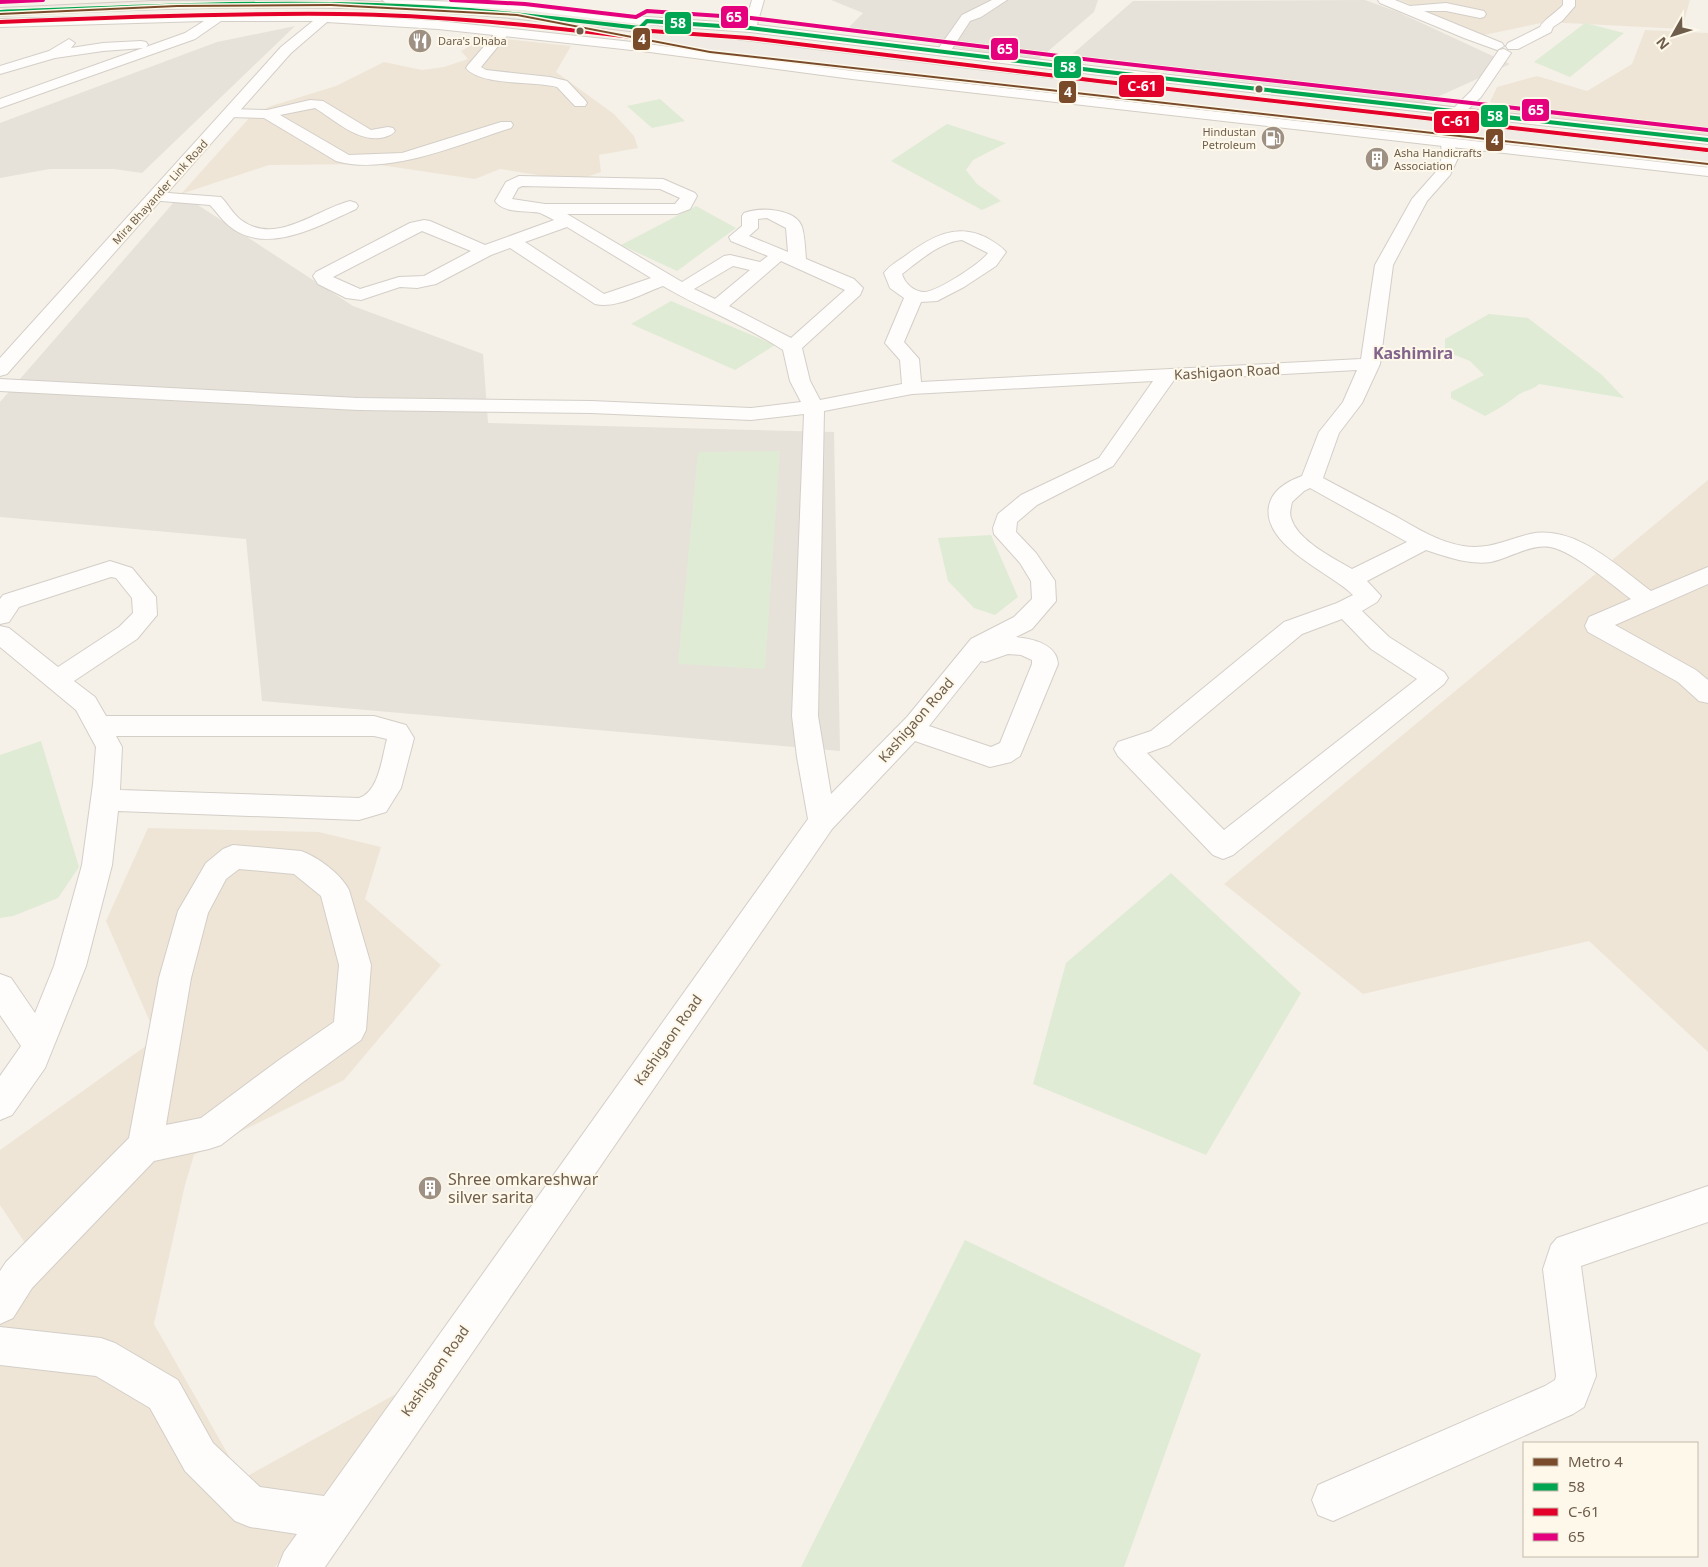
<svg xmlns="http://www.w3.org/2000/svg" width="1708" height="1567" viewBox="0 0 1708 1567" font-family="'Noto Sans',sans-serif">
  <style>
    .residential { fill: #eee5d6 }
    .industrial { fill: #e7e2d9 }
    .green { fill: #dfebd4 }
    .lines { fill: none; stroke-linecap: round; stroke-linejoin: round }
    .minor-casing { stroke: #d3cec7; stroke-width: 2 }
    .tertiary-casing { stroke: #d3cec7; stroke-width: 2 }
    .secondary-casing { stroke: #d3cdc4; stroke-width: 2 }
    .trunk-casing { stroke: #d3cdc6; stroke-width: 2 }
    .minor { fill: #fefdfc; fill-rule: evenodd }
    .tertiary { fill: #fefdfc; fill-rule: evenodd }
    .secondary { fill: #fefdfc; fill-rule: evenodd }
    .trunk { fill: #f0ebe4; fill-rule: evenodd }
    .trunk-bridge-casing { stroke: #d3cdc6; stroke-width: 15; stroke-linecap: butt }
    .trunk-bridge { stroke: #f0ebe4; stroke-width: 14 }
    .bus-1-casing { stroke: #fdf8e9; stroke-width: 5.5 }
    .bus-2-casing { stroke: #fdf8e9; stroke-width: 5.5 }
    .bus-3-casing { stroke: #fdf8e9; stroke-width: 5.5 }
    .bus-1 { stroke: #00a651; stroke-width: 4 }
    .bus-2 { stroke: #e4002b; stroke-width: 4 }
    .bus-3 { stroke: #e5007d; stroke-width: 4 }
    .metro-1-casing { stroke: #fdf8e9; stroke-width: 3 }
    .metro-1 { fill: #7a4b2a; fill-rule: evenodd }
    .bus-dot { fill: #6f5d4c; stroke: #fdf8e9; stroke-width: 2 }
    .labels { text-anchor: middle; stroke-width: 4; stroke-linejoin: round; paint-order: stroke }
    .far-poi-label { font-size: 11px; fill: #6f5d4c; stroke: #fdf8e9; text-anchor: start }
    .far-street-label { font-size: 11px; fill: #6f5d4c; stroke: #fdf8e9 }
    .street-label { font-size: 14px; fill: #6f5d4c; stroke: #fdf8e9 }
    .far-district-label { font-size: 16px; font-weight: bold; fill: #83648c; stroke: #fdf8e9 }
    .near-poi-label { font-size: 16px; fill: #6f5d4c; stroke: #fdf8e9; text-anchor: start }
    .line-badge { stroke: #fdf8e9; stroke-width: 2 }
    .badge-label { font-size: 14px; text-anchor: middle; font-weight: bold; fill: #fff }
  </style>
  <rect width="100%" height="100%" fill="#f5f1e8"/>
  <path class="residential" d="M1399 0H1690L1682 29 1546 22 1484 35Z
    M1645 30 1708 33V135L1630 129 1487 108 1497 87 1537 76 1587 91 1632 64Z
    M486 37 571 46 556 72 614 114 634 136 638 148 599 155 601 172 575 181 500 169 475 179 373 164 269 165 181 194 250 117 258 115 268 107 336 86 384 62 422 70 444 67 468 59 461 51Z
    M1708 480V1052L1589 941 1363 994 1224 884Z
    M148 828 319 832 381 847 365 899 441 965 344 1080 194 1155 185 1185 154 1324 242 1479 405 1389 312 1521 275 1567H0V1279L31 1252 0 1205V1150L157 1038 106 921Z"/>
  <path class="industrial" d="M831 0H1098L1094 12 1039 59 992 54 848 28 863 13Z
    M1365 0 1398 12 1510 64 1422 104 1067 59 1133 1Z
    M295 26 142 173 114 169H50L0 178V123L217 42Z
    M181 194 353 306 483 354 488 423 834 432 840 751 262 701 246 539 0 517V402Z"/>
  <path class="green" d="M1585 23 1624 33 1570 77 1534 62Z
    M660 99 685 121 652 128 627 106Z
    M947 124 1006 143 973 160 966 170 977 184 1001 201 982 210 891 161Z
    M696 206 736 228 677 271 621 245Z
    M671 301 775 345 735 370 631 324Z
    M1489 314 1528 318 1602 375 1624 398 1539 384C1533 390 1525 390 1518 395 1508 403 1497 410 1485 416L1451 398V392L1484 375 1470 361 1445 351V339Z
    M780 451 765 669 678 664 698 452Z
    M991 535 1018 597 995 615 974 608 948 581 938 538Z
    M41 741 79 867 58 898 13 916 0 918V755Z
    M1171 873 1301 993 1206 1155 1033 1084 1066 963Z
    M965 1240 1201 1354 1124 1567H801Z"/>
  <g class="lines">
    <g class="minor-casing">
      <path id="minor" d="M752 0H764L756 28 750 32 744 28Z
        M992 0H1007L981 17 970 21 948 55H938L936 52 962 15Z
        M1378 0H1395L1410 6 1446 3 1484 11 1486 14 1484 17 1480 18 1446 11H1424L1502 43 1504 46 1497 50 1464 38 1380 3Z
        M1563 0H1575V6L1562 21 1553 27 1551 32 1518 49H1508L1506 46 1508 43 1540 27C1542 21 1557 12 1563 5Z
        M503 29 509 33 481 67 486 70 550 77 567 81 585 100 587 103 585 106H575L557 87C535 81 480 86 466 68L468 65 498 30Z
        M310 100 323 101 371 130 388 127 393 128 395 131C392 135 390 135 385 137 360 144 336 121 315 108L280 115 349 155 402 153 501 122H511L513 125 511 128C461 144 388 176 336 161L264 118 230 117 225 116 223 113 225 110 230 109 267 110Z
        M1448 138 1453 139 1458 158 1450 175 1427 201 1393 265 1380 364 1362 403 1339 433 1323 478C1347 491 1372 504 1397 517 1418 529 1439 542 1463 546 1490 550 1505 540 1530 534 1575 524 1618 567 1651 591L1708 567V584L1615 625 1696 670 1708 680V703L1699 701 1678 682 1588 632 1585 626 1589 617 1631 599C1612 585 1573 551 1550 547 1530 544 1510 558 1491 562 1469 565 1447 557 1426 550L1367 581 1381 596 1377 602 1362 611 1389 637 1444 672 1448 678 1444 684 1233 855 1223 859 1213 855 1118 756 1114 749 1118 742 1151 731 1284 622 1337 603 1353 595C1330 572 1262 546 1269 506 1272 490 1288 481 1302 476L1319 432 1343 402 1357 370 1174 380 1113 466 1037 505 1017 522 1016 532 1036 553 1055 581 1056 601 1032 629 1016 637C1033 639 1057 644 1058 664L1020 756 1011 762 990 767 915 741 832 829 325 1567H278L284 1552 297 1534 250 1527 235 1521 185 1471 150 1408 96 1376 0 1365V1327L101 1338 115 1343 178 1380 213 1443 260 1487 324 1496 808 819 797 757 792 716 804 414 751 420 591 413 358 410 0 391V379L358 398 591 401 751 408 801 402 790 381 783 350C745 325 702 309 663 286 643 293 617 309 595 304L510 248 491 255 436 284 417 288 400 287 361 300 346 298 318 284 313 276 316 272 410 223 424 220 430 221 485 245 554 220C550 218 545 215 540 213 527 210 504 214 495 201L506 182 519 176 663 179 695 193 697 196 690 209 677 214H567L682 282 724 256 730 255 760 262 768 256 731 241 729 237 742 226V216L744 213C759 207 796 208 802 227 805 237 805 249 806 259L854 279 863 288 860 295 802 348 810 381 820 400 902 384 900 360 885 343 904 298 890 288 884 273C889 266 898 261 905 256 931 237 956 222 987 238 994 242 1001 246 1006 252L996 266 964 287 937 301 921 302 904 342 919 359 921 382 1361 359 1375 265 1412 199 1435 173 1442 158 1441 142 1443 139ZM522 186 660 189 680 198 675 204H545L512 199 518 188ZM767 218 786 228 788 252 749 236 758 228V219ZM567 227 651 278 604 294 525 242ZM422 231 471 251 424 276 399 277 360 289 333 277ZM962 240 988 253C980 264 938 291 925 292 914 292 905 284 902 274 919 261 940 242 962 240ZM781 261 845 290 791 338 729 306ZM733 266 750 270 715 299 694 289ZM1153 381 1099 458 1021 495 998 514 993 528 994 534 1020 563 1031 581 1032 599 1014 617 971 639 907 717 831 794 818 716 824 411 912 394ZM1310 488 1407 542 1352 569C1333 558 1297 540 1291 518 1289 513 1291 507 1292 502L1304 491ZM1342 619 1371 649 1417 679 1224 830 1147 753 1169 745 1302 634ZM1008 654 1021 655 1032 660V664L1000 743 991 747 929 726 981 661 985 662Z
        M155 192 221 197C228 204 233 214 241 220 276 246 315 210 350 201L356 203 358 206 356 209C319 226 265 257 228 225 221 219 216 211 210 205L149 200 147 197 149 194Z
        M110 561 132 568 156 597 157 615 137 639 74 681 95 697 106 716H374L406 725 414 738 401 788 386 812 359 820 118 811 112 865 86 966 45 1068 12 1115 0 1120V1076L21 1046 0 1015V974L11 978 35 1013 54 966 82 865 93 784 96 747 76 710 0 647V626L9 628 58 667 119 627 133 613 132 598 116 578 111 577 19 607 9 622 0 624V599L3 595ZM116 736H374L387 739C382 757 379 792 359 798L120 790 122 747Z
        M233 845 301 851C318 857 341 874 349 890L371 965 366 1030 361 1040 303 1082 221 1145 209 1149 154 1161 32 1288 13 1318 0 1324V1271L6 1262 129 1138 159 978 178 911 206 863 223 849ZM239 869 294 874 321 896 339 965 334 1022 279 1060 201 1118 166 1125 191 978 208 913 226 879Z
        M1708 1186V1222L1581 1266 1596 1376 1584 1407 1573 1414 1333 1521 1318 1515 1312 1500 1318 1485 1545 1386 1555 1380 1556 1376 1543 1269 1551 1245 1557 1238Z"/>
    </g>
    <g class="tertiary-casing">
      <path id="tertiary" d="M382 0C471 0 559 9 647 17L653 21 647 25 513 12 388 4Z
        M290 12 438 21 632 42 639 46 632 50 438 29 327 22 291 53 7 374 0 376V358L281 47 313 21H221L195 39 0 108V99L143 48 103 51 55 58 0 74V66L49 51 69 39 75 43 71 48 103 43 141 41 146 42 148 45 146 47 185 33 204 21 0 27V19Z
        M1504 49 1511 53 1481 97 1464 113 1455 142 1453 145H1443L1441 142 1450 112 1471 91 1499 50Z"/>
    </g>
    <g class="secondary-casing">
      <path id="secondary" d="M647 17 750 24 1099 67 1708 136V144L1099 75 750 32 650 25 644 31H636L634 28C637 23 641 19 647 17Z
        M632 42 852 71 1708 166V176L852 79 627 49 625 46Z"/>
    </g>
    <g class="trunk-casing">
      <path id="trunk" d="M341 0 524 10 664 27 670 31 664 35C556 22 449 10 340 8 227 6 113 10 0 16V8L153 1Z"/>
    </g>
    <use href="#minor" class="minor"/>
    <use href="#tertiary" class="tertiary"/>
    <use href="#secondary" class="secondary"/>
    <use href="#trunk" class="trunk"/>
    <g class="trunk-bridge-casing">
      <path id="trunk-bridge" d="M656 37 976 77 1708 160"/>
    </g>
    <use href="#trunk-bridge" class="trunk-bridge"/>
    <g class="bus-1-casing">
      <path id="bus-1" d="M0 12C125 7 250 1 375 5 464 7 552 18 640 28L647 21 750 28 1099 71 1708 140"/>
    </g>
    <g class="bus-2-casing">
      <path id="bus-2" d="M0 22C113 17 226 13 339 14 440 15 540 26 640 38L646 36 651 31 749 38 1098 81 1707 150"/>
    </g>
    <g class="bus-3-casing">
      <path id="bus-3" d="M451 0 525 4 636 17 647 11 751 18 1100 61 1708 130
        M0 2 43 0"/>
    </g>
    <use href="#bus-1" class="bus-1"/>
    <use href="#bus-2" class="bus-2"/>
    <use href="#bus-3" class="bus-3"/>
    <g class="metro-1-casing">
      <path id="metro-1" d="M331 4 517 14 710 51 1708 163V165L710 53 517 16 331 6 177 7 0 15V13L177 5Z"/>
    </g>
    <use href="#metro-1" class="metro-1"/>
  </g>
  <defs>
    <g id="restaurant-disc" transform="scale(1.25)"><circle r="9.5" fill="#9e9183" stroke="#fdf8e9"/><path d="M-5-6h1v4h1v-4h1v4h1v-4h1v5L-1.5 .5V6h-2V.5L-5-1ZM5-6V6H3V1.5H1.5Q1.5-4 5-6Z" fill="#fff"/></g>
    <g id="fuel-disc" transform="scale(1.25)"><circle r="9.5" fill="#9e9183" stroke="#fdf8e9"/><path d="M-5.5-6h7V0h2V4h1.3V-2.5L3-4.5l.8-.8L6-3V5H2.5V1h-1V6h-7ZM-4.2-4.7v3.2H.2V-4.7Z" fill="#fff"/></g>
    <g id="building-disc" transform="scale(1.25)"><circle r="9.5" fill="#9e9183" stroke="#fdf8e9"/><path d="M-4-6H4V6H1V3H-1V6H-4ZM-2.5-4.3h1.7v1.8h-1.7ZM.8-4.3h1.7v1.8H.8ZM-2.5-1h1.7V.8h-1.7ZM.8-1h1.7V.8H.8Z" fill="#fff"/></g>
  </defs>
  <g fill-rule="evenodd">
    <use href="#restaurant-disc" x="420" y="41"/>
    <use href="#fuel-disc" x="1273" y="138"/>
    <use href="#building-disc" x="1377" y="159"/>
    <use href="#building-disc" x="430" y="1188"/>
  </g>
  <g class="bus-dot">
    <circle cx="580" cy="31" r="4.5"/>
    <circle cx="1259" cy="89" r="4.5"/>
  </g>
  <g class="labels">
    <g class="far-poi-label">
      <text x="438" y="45">Dara's Dhaba</text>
      <text x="1256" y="136" text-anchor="end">Hindustan<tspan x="1256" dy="13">Petroleum</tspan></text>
      <text x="1394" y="157">Asha Handicrafts<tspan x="1394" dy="13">Association</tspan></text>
    </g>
    <g class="far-street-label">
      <text transform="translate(160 192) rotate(-48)" y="4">Mira Bhayander Link Road</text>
    </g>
    <g class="street-label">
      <text transform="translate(1227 372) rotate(-3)" y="5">Kashigaon Road</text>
      <text transform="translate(916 720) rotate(-49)" y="5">Kashigaon Road</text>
      <text transform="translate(668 1040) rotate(-55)" y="5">Kashigaon Road</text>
      <text transform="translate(435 1371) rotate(-55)" y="5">Kashigaon Road</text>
    </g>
    <g class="far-district-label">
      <text x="1413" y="359">Kashimira</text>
    </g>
    <g class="near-poi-label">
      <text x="448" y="1185">Shree omkareshwar<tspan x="448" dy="18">silver sarita</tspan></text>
    </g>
  </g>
  <g class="line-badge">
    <rect x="720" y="5" width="29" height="24" rx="5" fill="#e5007d"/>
    <rect x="664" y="11" width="28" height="24" rx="5" fill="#00a651"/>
    <rect x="632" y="27" width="19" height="24" rx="5" fill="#7a4b2a"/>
    <rect x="990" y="37" width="29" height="24" rx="5" fill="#e5007d"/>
    <rect x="1053" y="55" width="29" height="24" rx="5" fill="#00a651"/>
    <rect x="1118" y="74" width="47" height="24" rx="5" fill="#e4002b"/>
    <rect x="1058" y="80" width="19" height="24" rx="5" fill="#7a4b2a"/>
    <rect x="1521" y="98" width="29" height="24" rx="5" fill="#e5007d"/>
    <rect x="1480" y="104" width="29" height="24" rx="5" fill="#00a651"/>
    <rect x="1433" y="110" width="47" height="24" rx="5" fill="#e4002b"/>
    <rect x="1485" y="128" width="19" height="24" rx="5" fill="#7a4b2a"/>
  </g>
  <g class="badge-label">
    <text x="734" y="22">65</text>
    <text x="678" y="28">58</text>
    <text x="642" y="44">4</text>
    <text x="1005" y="54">65</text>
    <text x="1068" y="72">58</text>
    <text x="1142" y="91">C-61</text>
    <text x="1068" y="97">4</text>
    <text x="1536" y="115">65</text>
    <text x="1495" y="121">58</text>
    <text x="1456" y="126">C-61</text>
    <text x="1495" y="145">4</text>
  </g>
  <rect x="1523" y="1442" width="175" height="115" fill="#fdf8e9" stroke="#c4baaa"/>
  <rect x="1533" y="1458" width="25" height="8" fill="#7a4b2a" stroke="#c4baaa"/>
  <text x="1568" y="1467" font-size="15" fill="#6f5d4c">Metro 4</text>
  <rect x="1533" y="1483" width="25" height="8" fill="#00a651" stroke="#c4baaa"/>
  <text x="1568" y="1492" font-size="15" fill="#6f5d4c">58</text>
  <rect x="1533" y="1508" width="25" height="8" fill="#e4002b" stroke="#c4baaa"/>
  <text x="1568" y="1517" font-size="15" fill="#6f5d4c">C-61</text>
  <rect x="1533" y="1533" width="25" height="8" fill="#e5007d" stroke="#c4baaa"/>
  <text x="1568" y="1542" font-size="15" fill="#6f5d4c">65</text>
  <g transform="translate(1673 35) rotate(231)" stroke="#fdf8e9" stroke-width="4" paint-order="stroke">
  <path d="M0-4L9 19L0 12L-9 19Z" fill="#6f5d4c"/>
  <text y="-8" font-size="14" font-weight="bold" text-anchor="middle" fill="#6f5d4c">N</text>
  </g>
</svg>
